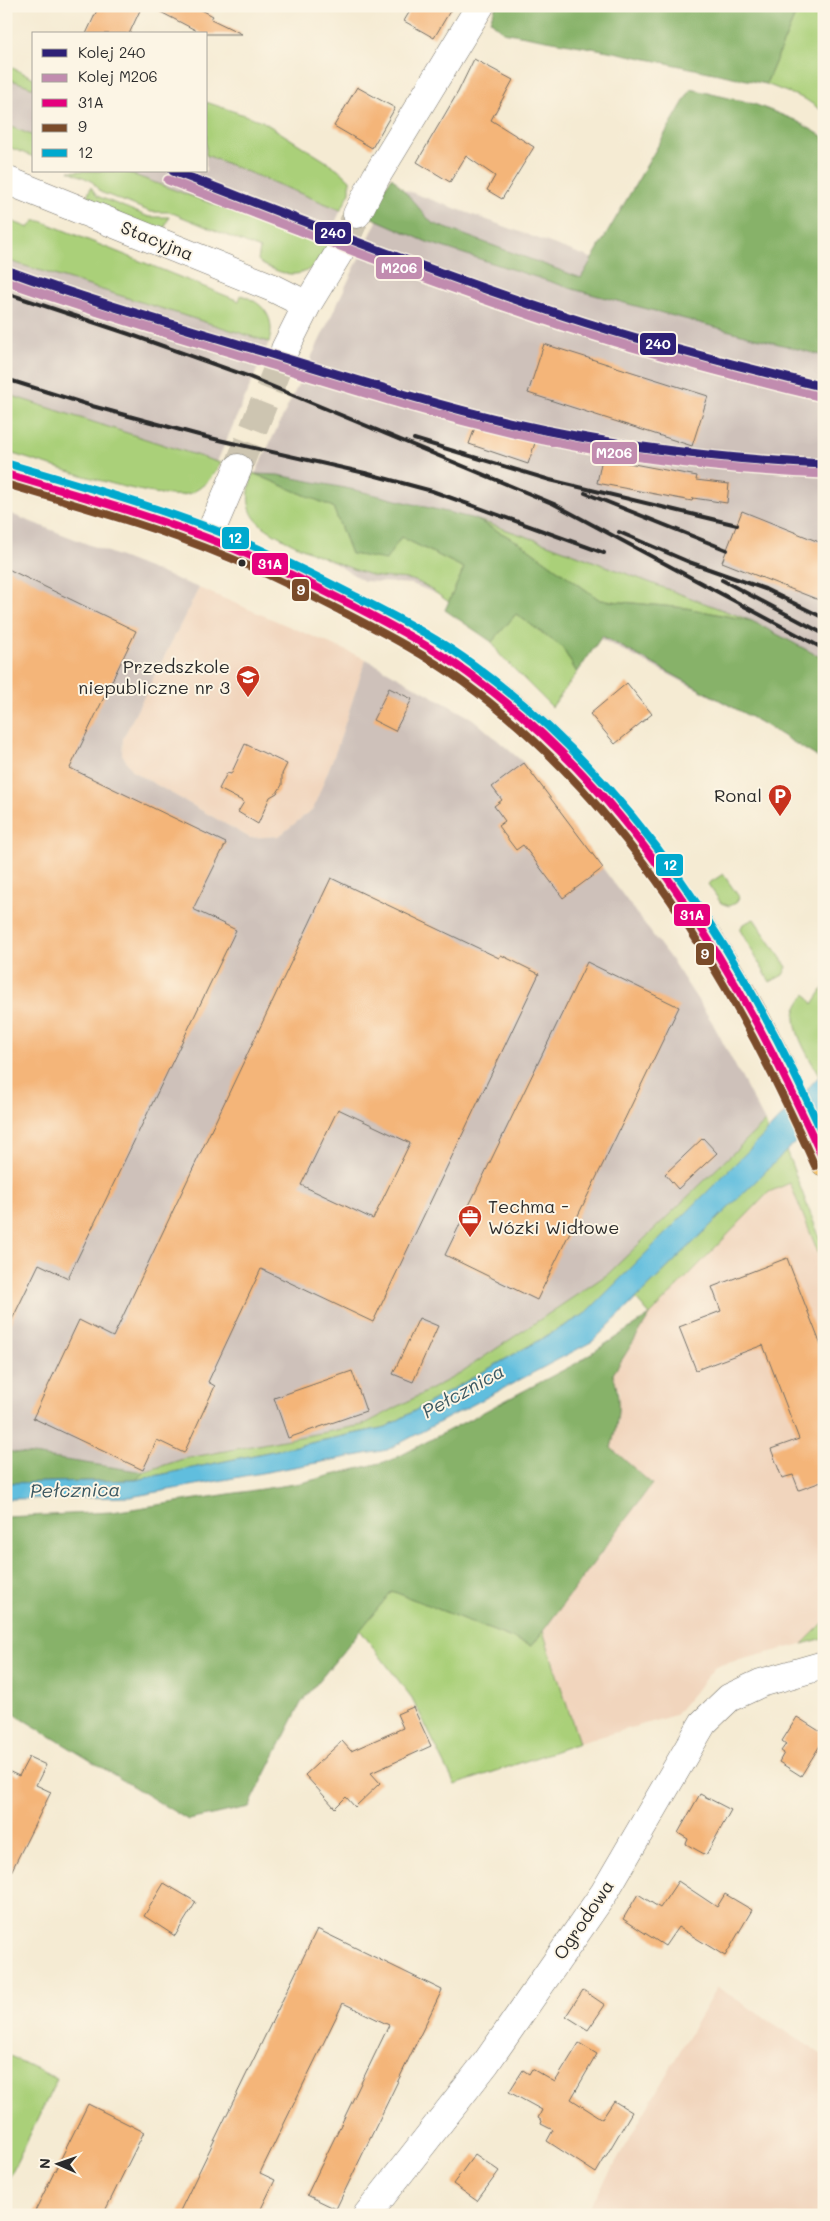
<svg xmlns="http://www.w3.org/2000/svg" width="830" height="2221" viewBox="0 0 830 2221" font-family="Mali,sans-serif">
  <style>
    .built { fill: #f1d5bd }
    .industrial { fill: #cec1ba }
    .green { fill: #aad079; stroke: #6a7e52 }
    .forest { fill: #87b269; stroke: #596e4a }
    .water { fill: #60bede; stroke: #467484 }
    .building { fill: #f4b579; fill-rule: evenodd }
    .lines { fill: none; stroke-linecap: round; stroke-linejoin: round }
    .minor-tunnel { stroke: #cdc5b1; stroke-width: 28; stroke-dasharray: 28 14; stroke-linecap: butt }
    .minor-casing { stroke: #726e66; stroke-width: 29 }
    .major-casing { stroke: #726e66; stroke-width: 29 }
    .minor { stroke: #fff; stroke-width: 28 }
    .major { stroke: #f4c16a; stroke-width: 28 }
    .rail { stroke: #2b2b2b; stroke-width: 4 }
    .bus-1-casing { stroke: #fcf5e5; stroke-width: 11 }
    .bus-2-casing { stroke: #fcf5e5; stroke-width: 11 }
    .bus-3-casing { stroke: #fcf5e5; stroke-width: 11 }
    .bus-1 { stroke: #e5007d; stroke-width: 8 }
    .bus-2 { stroke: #7a4b2a; stroke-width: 8 }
    .bus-3 { stroke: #00a9ce; stroke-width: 8 }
    .rail-1-casing { stroke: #fcf5e5; stroke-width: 12 }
    .rail-2-casing { stroke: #fcf5e5; stroke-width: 12 }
    .rail-1 { stroke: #2e2076; stroke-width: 9 }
    .rail-2 { stroke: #c18caf; stroke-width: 9 }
    .bus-dot { fill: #2b2b2b; stroke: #fcf5e5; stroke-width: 2 }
    .labels { text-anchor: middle; stroke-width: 4; stroke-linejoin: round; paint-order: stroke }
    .street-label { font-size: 18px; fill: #2b2b2b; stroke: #fcf5e5 }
    .poi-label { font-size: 18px; fill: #2b2b2b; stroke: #fcf5e5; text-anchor: end }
    .water-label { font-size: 19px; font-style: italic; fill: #3b5761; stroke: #fcf5e5 }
    .line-badge { stroke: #fcf5e5; stroke-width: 2 }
    .badge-label { font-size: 14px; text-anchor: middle; font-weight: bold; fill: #fff }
  </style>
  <rect width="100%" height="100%" fill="#fcf5e5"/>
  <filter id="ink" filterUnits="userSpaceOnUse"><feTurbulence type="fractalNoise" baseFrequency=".02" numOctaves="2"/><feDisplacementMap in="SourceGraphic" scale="10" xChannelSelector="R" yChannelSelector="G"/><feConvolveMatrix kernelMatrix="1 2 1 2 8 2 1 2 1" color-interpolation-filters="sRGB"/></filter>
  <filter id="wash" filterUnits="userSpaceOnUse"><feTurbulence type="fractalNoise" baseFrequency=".0096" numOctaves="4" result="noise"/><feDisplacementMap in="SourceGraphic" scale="20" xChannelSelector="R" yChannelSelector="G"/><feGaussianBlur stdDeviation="1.12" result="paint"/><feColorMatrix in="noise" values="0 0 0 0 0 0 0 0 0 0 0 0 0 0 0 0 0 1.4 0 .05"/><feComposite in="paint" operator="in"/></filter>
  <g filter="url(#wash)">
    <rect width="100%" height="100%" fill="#f5ebd3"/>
    <path class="built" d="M199 588 366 659 337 748 313 809 279 836 250 838 132 771 122 754 123 738Z
      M790 1183 824 1267V1622L802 1644 716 1666 675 1715 579 1743 543 1631 652 1484 611 1448 618 1422 619 1391 613 1374 650 1315 769 1192Z
      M717 1987 824 2056V2211L822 2215H585Z"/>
    <path class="industrial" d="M6 78 34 88V136L6 125Z
      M206 155 341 210 327 240 291 233 123 171H206Z
      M394 186 610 265 824 330V761L760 722 589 633 504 608 497 619 412 584 364 581 272 526 255 474Z
      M6 260 269 342 217 462 6 394Z
      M6 512 199 588 123 738 122 754 132 771 250 838 279 836 313 809 337 748 366 659 473 719 524 763 673 962 712 1022 765 1122 608 1274 454 1377 363 1425 183 1459 144 1472 6 1451Z"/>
    <path class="green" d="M799 6H824V112L805 99 766 84Z
      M6 65 34 78V88L6 78Z
      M206 102 262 121 338 169 350 180V192L341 210 206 155Z
      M6 125 34 136V157L6 146Z
      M69 171H123L291 233 332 242C317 266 304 282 275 270 268 267 263 266 258 260L260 249 170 212H151L100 192 92 181Z
      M91 187 97 196 149 217H169L163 232 85 201Z
      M6 219 29 228 34 221H41L239 301 241 295C264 303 276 318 269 342L6 260Z
      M6 394 214 461 221 463C213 476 203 489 188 494 157 503 42 462 6 452Z
      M253 473 333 507 351 554 401 537 464 568 449 602C438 595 424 583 412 580 400 577 386 579 374 576 350 569 266 537 254 517 245 503 249 488 253 473Z
      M475 519 545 543 752 621 686 608 600 600 522 544Z
      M516 614 562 647 577 673 552 707 500 655 492 642Z
      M723 874 739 897 736 903 729 906 721 903 708 884Z
      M754 919 787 967 783 975 770 982 740 930 743 924Z
      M824 987V1071L819 1075C810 1059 796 1038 795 1019 794 1010 800 1001 806 994L813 1004Z
      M765 1122 768 1131 585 1314 386 1427 136 1480 144 1472 183 1459 363 1425 454 1377 608 1274Z
      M786 1150 824 1249V1267L790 1183 769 1192 650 1315 636 1299Z
      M392 1591 532 1646 543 1631 579 1743 455 1785 412 1698 360 1630Z
      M824 1622V1638L802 1644Z
      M6 2054 57 2079 6 2184Z"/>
    <path class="forest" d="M496 6H799L766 84 614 52 503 32 490 20Z
      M691 89 754 104 795 120 824 137V356L576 290 427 242 366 215 392 177 432 223 581 278Z
      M255 474 278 475 355 490 475 519 522 544 600 600 686 608 752 621 824 659V761L760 722 602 636 577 673 562 647 516 614 492 642 445 610 464 568 401 537 386 560 351 554 333 507Z
      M650 1315 613 1374C622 1401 618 1421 611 1448L652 1484 532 1646 392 1591 301 1703 249 1807 188 1820 6 1709V1517L112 1512 301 1483 392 1460 575 1364Z
      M6 1451 144 1472 136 1480 6 1483Z"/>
    <path class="water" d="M824 1071V1114L593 1341 387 1450 130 1497 6 1499V1483L136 1480 386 1427 585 1314 768 1131Z"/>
    <g id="blocks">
      <path class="building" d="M99 6H142L129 34H86Z
        M149 6H194L213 16 211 19 242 34H203Z
        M413 6H453L434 38 404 21Z
        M474 59 513 80 491 120 534 147 502 199 487 190 495 176 466 156 450 182 417 162 458 92Z
        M357 87 395 108 372 148 334 126Z
        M544 344 708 396 692 446 528 393Z
        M478 419 501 427 499 431 535 443 528 464 469 444Z
        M602 458 697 476 696 480 729 484 727 503 693 498 692 501 597 483Z
        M742 511 824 544V602L722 562Z
        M6 568 136 631 70 768 226 843 193 909 236 930 68 1278 39 1264 6 1332Z
        M627 683 652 714 615 744 590 714Z
        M389 688 412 699 395 731 373 720Z
        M245 744 287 764 282 774V785L277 793 270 797 258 824 238 812 244 802 219 789 227 773 231 774Z
        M524 763 603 868 563 898 523 845 516 850 498 826 505 821 494 806 502 800 492 787Z
        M331 878 499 958 501 955 539 974 373 1322 261 1269 208 1382 215 1386 184 1453 157 1440 143 1470 33 1418 79 1320 113 1337ZM338 1109 410 1143 373 1219 301 1185Z
        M587 962 679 1007 537 1300 445 1255Z
        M703 1138 717 1153 678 1189 665 1174Z
        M787 1258 824 1353V1481L799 1490 793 1475 782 1478 771 1449 799 1439 763 1345 696 1370 679 1327 721 1311 712 1287Z
        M419 1318 438 1326 413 1382 393 1374Z
        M352 1371 366 1411 288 1438 274 1398Z
        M413 1707 431 1746 371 1773 380 1783 355 1807 346 1797 335 1808 305 1775 342 1741 351 1751 403 1728 397 1714Z
        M797 1717 824 1734V1739L801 1776 779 1762 784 1753 781 1751 786 1744 782 1741Z
        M29 1757 46 1765 36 1785 51 1792 6 1882V1770L19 1776Z
        M700 1794 731 1810 706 1855 686 1844 688 1839 678 1833Z
        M678 1881 717 1907 725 1894 752 1910 725 1956 678 1927 665 1946 623 1919 638 1894 660 1908Z
        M164 1883 196 1902 175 1936 144 1916Z
        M317 1929 442 1990 336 2209 307 2195 389 2025 343 2003 260 2173 275 2180 258 2215H178Z
        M583 1990 605 2005 588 2030 566 2016Z
        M579 2043 597 2054 571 2099 602 2119 614 2101 632 2112 596 2173 547 2141 553 2130 541 2124 542 2121 538 2118 542 2110 509 2092 523 2070 529 2074 532 2069 555 2082Z
        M88 2104 144 2132 103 2215H33Z
        M475 2154 499 2171 477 2201 453 2184Z"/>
    </g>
  </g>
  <g filter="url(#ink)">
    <use href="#blocks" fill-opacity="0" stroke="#726e66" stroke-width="1"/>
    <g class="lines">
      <path class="minor-tunnel" d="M343 246 357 214
        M238 468 285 349"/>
      <g class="minor-casing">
        <path id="minor" d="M6 180 273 288 307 305
          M357 214 376 177 480 6
          M285 349 307 305 343 246
          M208 538 238 468
          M367 2215 486 2063 604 1893 703 1723 729 1698 761 1683 824 1665"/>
      </g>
      <g class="major-casing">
        <path id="major" d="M6 474C74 494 143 513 210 539 248 553 285 572 322 590 372 615 422 641 468 673 582 752 688 894 754 1015 780 1062 802 1112 824 1162"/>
      </g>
      <use href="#minor" class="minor"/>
      <use href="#major" class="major"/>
      <path class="rail" d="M6 293 129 334 247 376 554 504 824 649
        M6 379 92 406 206 437 365 473 432 491 604 553
        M414 439 550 480 737 525
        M585 493 727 550
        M619 532 689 562 765 589 824 618
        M722 580 824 634"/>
      <g class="bus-1-casing">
        <path id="bus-1" d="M6 474C80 496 154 516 225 545 268 562 310 584 352 605 391 625 432 647 468 673 635 793 742 977 824 1161"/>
      </g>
      <g class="bus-2-casing">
        <path id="bus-2" d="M6 484C79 506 153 526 223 555 264 571 304 592 343 612 384 633 426 655 463 682 628 802 734 983 815 1166"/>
      </g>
      <g class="bus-3-casing">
        <path id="bus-3" d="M9 464C83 486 158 507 230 536 273 554 314 575 355 596 396 617 438 638 475 666 635 783 744 958 824 1137"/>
      </g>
      <use href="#bus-1" class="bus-1"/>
      <use href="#bus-2" class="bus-2"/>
      <use href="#bus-3" class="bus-3"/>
      <g class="rail-1-casing">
        <path id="rail-1" d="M173 171C303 221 433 273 565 316 650 344 737 366 824 387
          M6 270C90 301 175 325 261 351 346 377 431 404 517 424 618 447 721 459 824 464"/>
      </g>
      <g class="rail-2-casing">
        <path id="rail-2" d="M168 180C299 230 429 282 563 326 648 353 735 376 822 397
          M6 281C89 311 173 335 256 360 342 386 426 413 513 433 615 457 719 469 824 474"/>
      </g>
      <use href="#rail-1" class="rail-1"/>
      <use href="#rail-2" class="rail-2"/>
    </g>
  </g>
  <defs>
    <g id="school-pin" transform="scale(1.25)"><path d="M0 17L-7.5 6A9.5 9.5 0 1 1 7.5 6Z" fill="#c8321e" stroke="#fcf5e5"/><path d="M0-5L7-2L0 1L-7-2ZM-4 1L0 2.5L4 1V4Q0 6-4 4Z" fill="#fff"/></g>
    <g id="parking-pin" transform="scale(1.25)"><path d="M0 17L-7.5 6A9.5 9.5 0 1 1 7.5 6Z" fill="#c8321e" stroke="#fcf5e5"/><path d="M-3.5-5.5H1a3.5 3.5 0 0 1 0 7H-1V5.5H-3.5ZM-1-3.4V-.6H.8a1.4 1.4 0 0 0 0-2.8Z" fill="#fff"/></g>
    <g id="office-pin" transform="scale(1.25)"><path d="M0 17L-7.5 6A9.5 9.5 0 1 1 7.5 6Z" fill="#c8321e" stroke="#fcf5e5"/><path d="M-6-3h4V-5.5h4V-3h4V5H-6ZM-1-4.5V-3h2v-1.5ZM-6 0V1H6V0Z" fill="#fff"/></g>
  </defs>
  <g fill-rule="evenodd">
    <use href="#school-pin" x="248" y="677"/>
    <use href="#parking-pin" x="780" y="796"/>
    <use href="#office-pin" x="470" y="1217"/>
  </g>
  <circle class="bus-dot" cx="242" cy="563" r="4.5"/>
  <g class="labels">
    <g class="street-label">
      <text transform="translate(157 241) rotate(22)" y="6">Stacyjna</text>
      <text transform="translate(584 1920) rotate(-56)" y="6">Ogrodowa</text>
    </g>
    <g class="poi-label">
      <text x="230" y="673">Przedszkole<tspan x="230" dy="21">niepubliczne nr 3</tspan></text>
      <text x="762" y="802">Ronal</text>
      <text x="488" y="1213" text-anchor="start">Techma -<tspan x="488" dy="21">Wózki Widłowe</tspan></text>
    </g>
    <g class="water-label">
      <text transform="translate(463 1391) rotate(-29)" y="7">Pełcznica</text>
      <text transform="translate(75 1490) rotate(-1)" y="7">Pełcznica</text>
    </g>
  </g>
  <g class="line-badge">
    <rect x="314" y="221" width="38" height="24" rx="5" fill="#2e2076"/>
    <rect x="375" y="256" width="48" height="24" rx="5" fill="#c18caf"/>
    <rect x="639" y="332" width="38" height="24" rx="5" fill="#2e2076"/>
    <rect x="591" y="441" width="47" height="24" rx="5" fill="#c18caf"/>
    <rect x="221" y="526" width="29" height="24" rx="5" fill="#00a9ce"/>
    <rect x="251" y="552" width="38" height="24" rx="5" fill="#e5007d"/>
    <rect x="291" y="578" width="19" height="24" rx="5" fill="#7a4b2a"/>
    <rect x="655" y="853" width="29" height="24" rx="5" fill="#00a9ce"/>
    <rect x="673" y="903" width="38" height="24" rx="5" fill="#e5007d"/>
    <rect x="695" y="942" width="20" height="24" rx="5" fill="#7a4b2a"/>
  </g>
  <g class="badge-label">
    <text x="333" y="238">240</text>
    <text x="399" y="273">M206</text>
    <text x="658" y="349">240</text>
    <text x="614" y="458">M206</text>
    <text x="235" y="543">12</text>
    <text x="270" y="569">31A</text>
    <text x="301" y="595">9</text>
    <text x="670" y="870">12</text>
    <text x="692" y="920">31A</text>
    <text x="705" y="959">9</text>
  </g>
  <rect width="830" height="2221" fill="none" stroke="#fcf5e5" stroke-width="25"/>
  <rect x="32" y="32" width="175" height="140" fill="#fcf5e5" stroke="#a8a49b"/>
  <rect x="42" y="49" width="25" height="8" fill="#2e2076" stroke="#a8a49b"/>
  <text x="78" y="58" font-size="15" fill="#2b2b2b">Kolej 240</text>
  <rect x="42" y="74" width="25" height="8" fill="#c18caf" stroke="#a8a49b"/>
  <text x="78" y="82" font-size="15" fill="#2b2b2b">Kolej M206</text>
  <rect x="42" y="99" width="25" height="8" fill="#e5007d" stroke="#a8a49b"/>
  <text x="78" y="108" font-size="15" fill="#2b2b2b">31A</text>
  <rect x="42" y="124" width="25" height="8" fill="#7a4b2a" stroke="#a8a49b"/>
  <text x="78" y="132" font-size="15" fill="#2b2b2b">9</text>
  <rect x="42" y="149" width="25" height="8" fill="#00a9ce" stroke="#a8a49b"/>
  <text x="78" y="158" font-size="15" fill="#2b2b2b">12</text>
  <g transform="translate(58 2164) rotate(272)" stroke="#fcf5e5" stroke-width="4" paint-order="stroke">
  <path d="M0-4L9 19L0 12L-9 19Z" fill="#2b2b2b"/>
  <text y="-8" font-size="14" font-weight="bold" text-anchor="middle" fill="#2b2b2b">N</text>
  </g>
</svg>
